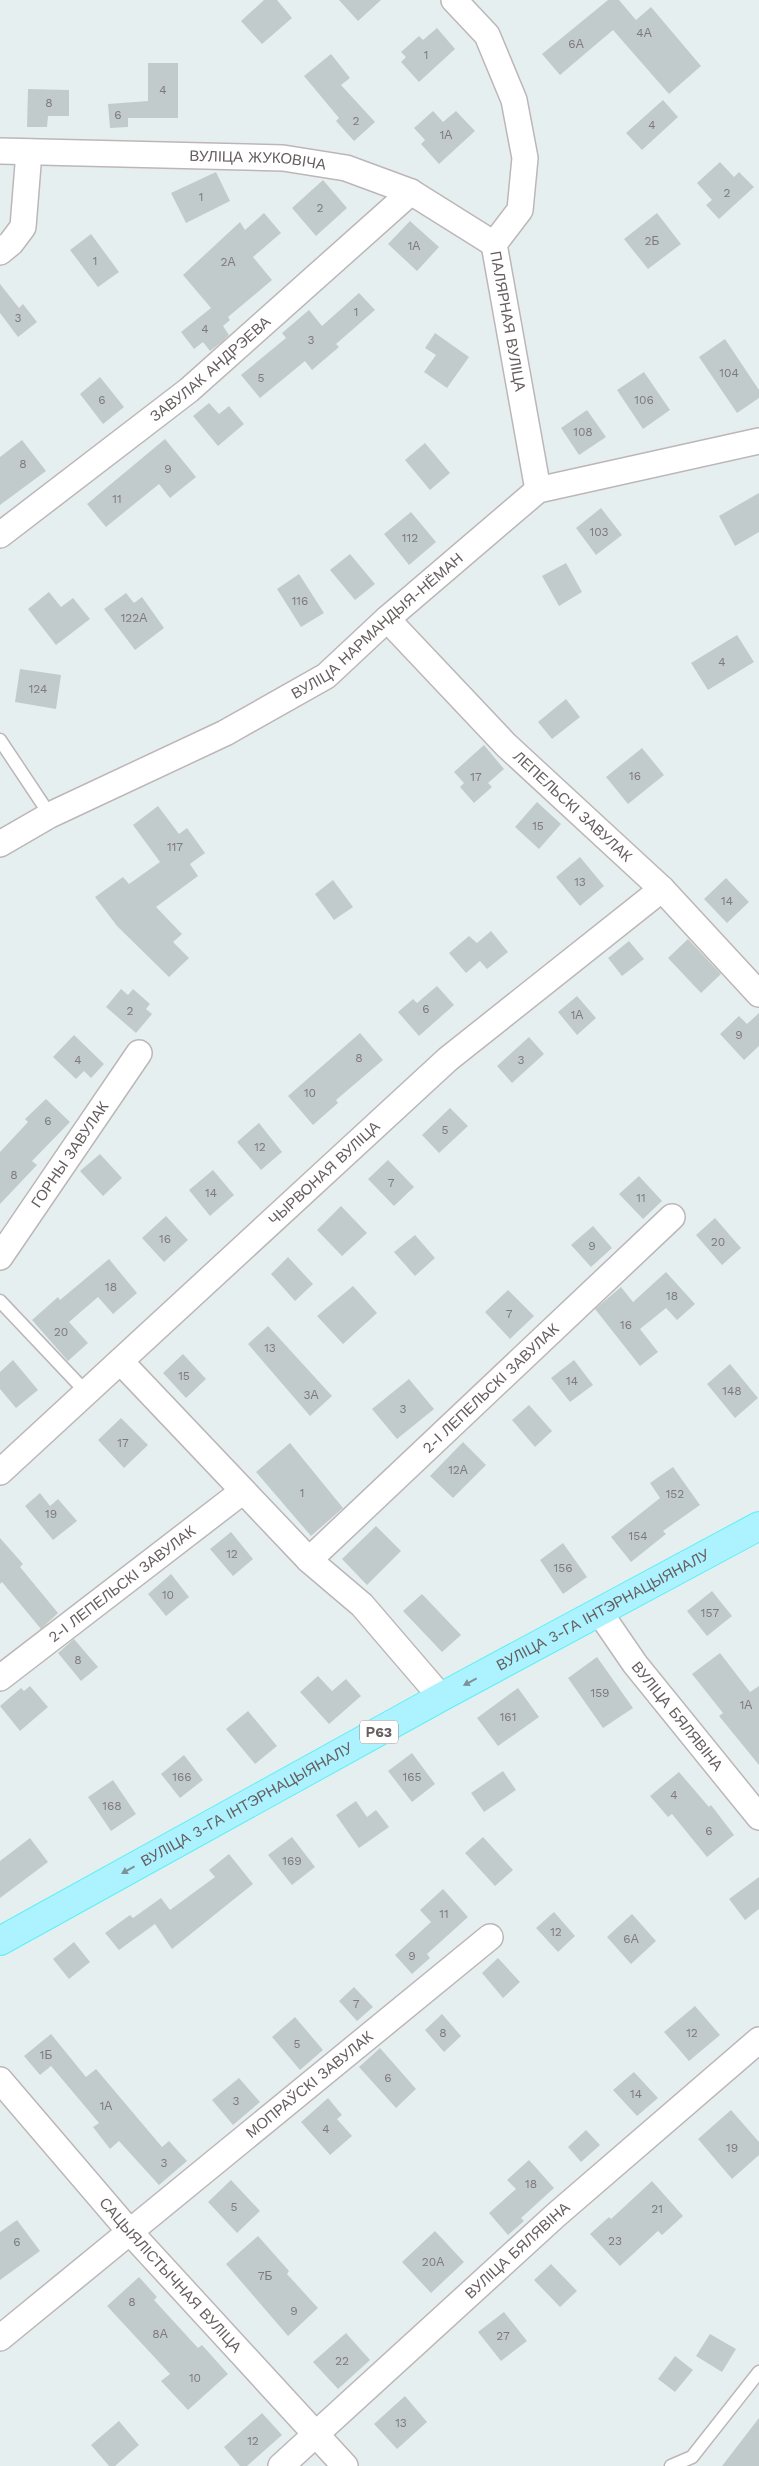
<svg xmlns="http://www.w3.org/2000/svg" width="759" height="2466" viewBox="0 0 759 2466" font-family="'Work Sans',sans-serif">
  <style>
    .building { fill: #c2cbcc }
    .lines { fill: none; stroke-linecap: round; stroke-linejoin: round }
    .service-casing { stroke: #bdb6b7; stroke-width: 15 }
    .minor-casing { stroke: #bdb6b7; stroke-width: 28 }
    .primary-casing { stroke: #5bf0f4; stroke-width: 30 }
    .service { stroke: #fff; stroke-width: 12 }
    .minor { stroke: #fff; stroke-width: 25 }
    .primary { stroke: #acf3ff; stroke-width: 28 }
    .oneway { fill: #7f9297 }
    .labels { text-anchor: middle; stroke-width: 4.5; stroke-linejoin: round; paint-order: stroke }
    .number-label { font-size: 12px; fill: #7e797a }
    .shield { fill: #fff; stroke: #958e8f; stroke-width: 1 }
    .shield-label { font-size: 14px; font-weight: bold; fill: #675e5f }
    .street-label { font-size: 15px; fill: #675e5f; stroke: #fff }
  </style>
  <rect width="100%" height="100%" fill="#e6eff0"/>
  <path class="building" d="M264 0H277L292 18 262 44 241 21Z
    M339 0H381L358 21Z
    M608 0H619L636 20 651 7 701 66 669 94 613 30 560 75 542 54Z
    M437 28 455 49 419 82 401 62 406 57 401 52 419 36 423 40Z
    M331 54 350 78 341 85 375 122 354 141 336 121 339 118 304 76Z
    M148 63H178V118H128V127L110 128 108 104 148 101Z
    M28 89 69 90V116H48L47 127H27Z
    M663 100 678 117 642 150 626 133Z
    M433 111 443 122 456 111 475 131 439 164 421 144 425 140 414 128Z
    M720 162 734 177 739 172 754 187 719 219 706 205 712 200 697 183Z
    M216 172 230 201 186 223 171 193Z
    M323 180 347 208 316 236 292 208Z
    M264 213 281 233 253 257 272 280 228 317 230 320 223 326 229 335 223 341 210 351 203 342 194 349 181 332 211 308 183 275 240 222 245 230Z
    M657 213 681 244 648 269 624 239Z
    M410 221 439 247 417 271 388 244Z
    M91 234 119 272 98 287 70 250Z
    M0 284 19 308 23 304 37 322 18 337 0 313Z
    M359 293 375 310 336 344 339 347 312 370 305 361 260 398 241 375 286 338 282 333 309 310 322 326Z
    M435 333 469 357 447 388 424 372 436 355 425 348Z
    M725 339 759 390V398L737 413 699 357Z
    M644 372 670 410 643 429 617 390Z
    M100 377 124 407 103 424 80 394Z
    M209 403 219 414 229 406 244 424 218 446 193 416Z
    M587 410 606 437 579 455 561 428Z
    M165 439 196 477 170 498 159 484 106 527 87 504Z
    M22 440 46 471 0 505V457Z
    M425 443 450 473 430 490 405 460Z
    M759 493V532L735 546 719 516Z
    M601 508 622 535 596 555 576 528Z
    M411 512 436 542 409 565 384 534Z
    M350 554 375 584 355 600 330 570Z
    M566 563 582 592 559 606 542 576Z
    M299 574 324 613 301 627 277 589Z
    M49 592 61 607 73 598 90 619 56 645 28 609Z
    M126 593 134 603 142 597 164 628 135 650 104 609Z
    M737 635 754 662 708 690 691 663Z
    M20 669 61 675 56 709 15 702Z
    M566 699 580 717 552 739 538 722Z
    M484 745 504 769 488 783 492 787 474 803 460 787 464 783 454 772Z
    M642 748 664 775 628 804 606 777Z
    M537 802 561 824 539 849 515 827Z
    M158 806 179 834 187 828 205 853 190 864 198 876 156 907 182 934 173 942 189 958 169 977 117 926 95 897 123 877 129 884 160 862 133 825Z
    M580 857 604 886 580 906 556 877Z
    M726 878 749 902 727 923 704 899Z
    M333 880 353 907 334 920 315 894Z
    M491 931 508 952 487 969 480 961 466 973 449 953 469 936 477 943Z
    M688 939 721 974 701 993 668 958Z
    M629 941 644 959 622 976 608 958Z
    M437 986 454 1005 419 1036 398 1012 413 999 417 1003Z
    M121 989 128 995 133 989 150 1004 146 1009 152 1014 136 1033 106 1007Z
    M577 996 596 1018 577 1035 558 1012Z
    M759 1013V1046L744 1060 720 1034 739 1016 747 1024Z
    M360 1033 383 1060 336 1100 338 1103 313 1125 288 1096Z
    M74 1035 104 1064 91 1078 84 1071 76 1079 53 1057Z
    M529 1037 544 1054 512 1083 497 1066Z
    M46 1099 70 1122 32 1161 37 1165 0 1204V1152L28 1122 25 1119Z
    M450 1108 468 1126 439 1153 422 1135Z
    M259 1123 282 1152 261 1170 237 1142Z
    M100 1154 122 1178 103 1196 80 1171Z
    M388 1160 414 1187 394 1206 368 1179Z
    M213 1170 234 1195 210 1216 189 1190Z
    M639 1176 662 1201 643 1219 619 1194Z
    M341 1206 367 1233 342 1256 317 1230Z
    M166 1216 188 1240 164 1262 142 1238Z
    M715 1218 741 1248 722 1265 696 1235Z
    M593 1226 612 1248 591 1267 571 1245Z
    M415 1235 435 1258 415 1276 394 1252Z
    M288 1257 313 1284 295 1301 271 1274Z
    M109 1259 137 1293 113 1314 98 1297 69 1322 88 1343 68 1361 32 1320 58 1297 60 1300Z
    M666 1272 695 1304 677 1320 666 1308 640 1329 658 1352 640 1366 595 1309 621 1287 633 1302Z
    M353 1286 377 1313 343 1344 317 1316Z
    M508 1290 534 1316 510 1339 485 1312Z
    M268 1326 332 1396 310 1416 248 1344Z
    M183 1354 206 1379 186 1398 163 1373Z
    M13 1360 38 1390 16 1408 0 1389V1372Z
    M574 1360 593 1385 570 1402 551 1378Z
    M730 1364 758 1398 735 1418 707 1384Z
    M409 1379 434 1409 397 1439 372 1409Z
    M529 1405 552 1431 535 1447 512 1420Z
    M121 1418 148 1445 124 1468 98 1440Z
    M463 1442 486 1465 453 1498 430 1476Z
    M290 1443 343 1508 311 1536 256 1472Z
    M673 1467 700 1505 663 1531 666 1534 631 1562 611 1537 660 1498 650 1483Z
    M40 1493 50 1506 58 1499 77 1521 53 1540 25 1506Z
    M376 1526 401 1551 367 1585 342 1559Z
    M231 1532 253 1559 233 1576 210 1549Z
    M0 1538 23 1564 20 1567 58 1613 41 1629 2 1582 0 1584Z
    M563 1543 587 1577 563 1594 540 1560Z
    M171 1574 189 1597 166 1616 148 1594Z
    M712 1591 732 1616 707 1636 687 1611Z
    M422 1594 461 1635 442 1652 403 1611Z
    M74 1639 98 1667 81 1681 58 1653Z
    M720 1653 750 1692 759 1686V1765L719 1716 723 1713 692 1674Z
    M597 1657 633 1708 603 1728 568 1678Z
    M318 1676 332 1691 346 1679 361 1696 329 1724 300 1692Z
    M30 1686 48 1707 20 1731 0 1706 21 1688 24 1691Z
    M518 1688 539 1717 498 1746 477 1718Z
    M248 1711 277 1746 255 1764 226 1729Z
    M412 1753 435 1784 412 1802 388 1771Z
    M184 1755 203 1780 180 1798 161 1774Z
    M503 1771 516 1790 484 1812 471 1793Z
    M679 1772 709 1807 711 1805 734 1835 707 1857 672 1814 668 1817 650 1796Z
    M113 1780 136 1814 111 1831 88 1797Z
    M356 1801 367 1817 376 1810 389 1827 359 1848 336 1815Z
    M292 1837 315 1867 292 1885 268 1855Z
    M483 1837 513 1870 495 1886 465 1853Z
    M30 1838 48 1862 0 1898V1861Z
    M229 1854 253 1884 172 1949 155 1924 119 1950 105 1933 130 1915 133 1918 161 1898 170 1910 215 1877 209 1870Z
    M759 1877V1909L745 1920 729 1899Z
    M443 1889 468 1917 427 1954 430 1958 412 1974 395 1955 431 1922 420 1910Z
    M554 1912 575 1936 558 1952 536 1928Z
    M632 1914 656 1941 631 1964 607 1937Z
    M74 1942 90 1962 69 1979 53 1959Z
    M498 1958 520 1982 503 1998 482 1973Z
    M354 1987 373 2007 357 2021 339 2001Z
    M695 2006 720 2035 689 2061 664 2032Z
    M442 2014 461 2036 444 2052 425 2030Z
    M295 2017 323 2050 300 2070 272 2037Z
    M51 2034 86 2077 96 2069 162 2147 169 2141 187 2161 159 2185 119 2141 110 2149 93 2127 99 2123 51 2066 40 2075 24 2056Z
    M380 2048 416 2089 396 2108 359 2067Z
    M634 2072 658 2098 637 2116 613 2090Z
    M239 2078 260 2102 233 2125 212 2100Z
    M328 2098 342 2115 337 2119 352 2136 330 2155 301 2122Z
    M731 2110 759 2142V2155L732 2179 698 2139Z
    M586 2130 600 2145 581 2162 568 2147Z
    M529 2160 554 2188 521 2218 524 2221 508 2235 489 2213 516 2189 507 2180Z
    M231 2180 260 2211 237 2233 208 2202Z
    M652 2181 683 2216 662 2235 658 2231 620 2266 590 2234 609 2217 611 2219Z
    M17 2220 40 2251 0 2280V2232Z
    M435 2231 464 2262 431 2293 402 2262Z
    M258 2236 289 2271 287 2274 318 2308 288 2336 226 2264Z
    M551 2264 577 2291 560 2307 534 2280Z
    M139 2277 157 2297 154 2300 198 2348 202 2345 228 2374 188 2410 161 2381 170 2374 107 2306Z
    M504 2312 527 2341 501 2361 478 2332Z
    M346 2333 370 2360 338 2389 313 2362Z
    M710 2334 736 2349 722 2372 696 2356Z
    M675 2356 693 2370 675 2392 658 2379Z
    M405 2396 427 2422 397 2449 374 2424Z
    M262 2413 282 2435 247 2466H240L224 2447Z
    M759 2418V2466H722Z
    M119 2421 139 2445 115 2466H109L91 2445Z"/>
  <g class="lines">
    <g class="service-casing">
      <path id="service" d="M0 740 50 815
        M0 1301 86 1392
        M671 2466 692 2457 759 2372"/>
    </g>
    <g class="minor-casing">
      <g id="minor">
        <path id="s1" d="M454 0 487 35 514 100 525 158 520 210 494 244 538 490"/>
        <path id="s2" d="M0 151 283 158 346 168 411 192 494 244"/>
        <path d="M0 252 11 243 23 227 29 152"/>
        <path id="s3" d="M0 535 189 390 411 192"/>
        <path id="s4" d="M387 619 506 745 662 889 759 994"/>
        <path id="s5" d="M0 844 50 815 225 733 326 676 387 619 538 490 759 441"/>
        <path id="s6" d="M0 1257 139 1053"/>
        <path d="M121 1362 309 1560 362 1605 441 1697"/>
        <path id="s7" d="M0 1472 448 1059 662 889"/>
        <path id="s8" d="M309 1560 672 1217"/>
        <path id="s9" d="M600 1613 635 1664 759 1817"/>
        <path id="s10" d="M0 1678 243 1491"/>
        <path id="s11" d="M0 2080 130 2232 345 2466"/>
        <path id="s12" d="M0 2338 490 1937"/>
        <path id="s13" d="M281 2466 556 2215 759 2040"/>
      </g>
    </g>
    <g class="primary-casing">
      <g id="primary">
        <path id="s14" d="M0 1941 441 1697 759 1526"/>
      </g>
    </g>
    <use href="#service" class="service"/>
    <use href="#minor" class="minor"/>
    <use href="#primary" class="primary"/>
  </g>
  <defs><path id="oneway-solid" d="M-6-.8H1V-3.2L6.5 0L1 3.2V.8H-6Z" transform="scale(1.25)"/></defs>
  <g class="oneway">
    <use href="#oneway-solid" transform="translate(470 1682) rotate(152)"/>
    <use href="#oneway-solid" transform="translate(128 1870) rotate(151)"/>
  </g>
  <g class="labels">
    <g class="number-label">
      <text x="644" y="37">4А</text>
      <text x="576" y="48">6А</text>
      <text x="426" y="59">1</text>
      <text x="163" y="94">4</text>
      <text x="49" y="107">8</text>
      <text x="118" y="119">6</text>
      <text x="356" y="125">2</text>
      <text x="652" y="129">4</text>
      <text x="446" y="139">1А</text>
      <text x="727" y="197">2</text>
      <text x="201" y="201">1</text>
      <text x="320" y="212">2</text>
      <text x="652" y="245">2Б</text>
      <text x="414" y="250">1А</text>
      <text x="95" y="265">1</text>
      <text x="228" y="266">2А</text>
      <text x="356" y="316">1</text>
      <text x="18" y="322">3</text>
      <text x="205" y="333">4</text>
      <text x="311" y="344">3</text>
      <text x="729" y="377">104</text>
      <text x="261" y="382">5</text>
      <text x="102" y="404">6</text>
      <text x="644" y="404">106</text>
      <text x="583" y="436">108</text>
      <text x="23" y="468">8</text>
      <text x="168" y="473">9</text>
      <text x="117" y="503">11</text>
      <text x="599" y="536">103</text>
      <text x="410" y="542">112</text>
      <text x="300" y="605">116</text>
      <text x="134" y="622">122А</text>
      <text x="722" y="666">4</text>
      <text x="38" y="693">124</text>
      <text x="635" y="780">16</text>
      <text x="476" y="781">17</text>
      <text x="538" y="830">15</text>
      <text x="175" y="851">117</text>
      <text x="580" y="886">13</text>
      <text x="727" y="905">14</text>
      <text x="426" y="1013">6</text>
      <text x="130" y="1015">2</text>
      <text x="577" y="1019">1А</text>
      <text x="739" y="1039">9</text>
      <text x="359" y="1062">8</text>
      <text x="78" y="1064">4</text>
      <text x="521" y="1064">3</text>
      <text x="310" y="1097">10</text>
      <text x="48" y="1125">6</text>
      <text x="445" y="1134">5</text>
      <text x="260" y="1151">12</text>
      <text x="14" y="1179">8</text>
      <text x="391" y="1187">7</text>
      <text x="211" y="1197">14</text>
      <text x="641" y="1202">11</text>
      <text x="165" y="1243">16</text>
      <text x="718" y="1246">20</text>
      <text x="592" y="1250">9</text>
      <text x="111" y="1291">18</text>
      <text x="672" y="1300">18</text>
      <text x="509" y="1318">7</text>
      <text x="626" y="1329">16</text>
      <text x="61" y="1336">20</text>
      <text x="270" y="1352">13</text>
      <text x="184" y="1380">15</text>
      <text x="572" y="1385">14</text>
      <text x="732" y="1395">148</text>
      <text x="311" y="1399">3А</text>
      <text x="403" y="1413">3</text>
      <text x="123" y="1447">17</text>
      <text x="458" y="1474">12А</text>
      <text x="302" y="1497">1</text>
      <text x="675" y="1498">152</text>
      <text x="51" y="1518">19</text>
      <text x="638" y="1540">154</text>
      <text x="232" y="1558">12</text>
      <text x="563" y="1572">156</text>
      <text x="168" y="1599">10</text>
      <text x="710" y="1617">157</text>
      <text x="78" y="1664">8</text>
      <text x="600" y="1697">159</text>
      <text x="746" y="1709">1А</text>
      <text x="508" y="1721">161</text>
      <text x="182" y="1781">166</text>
      <text x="412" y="1781">165</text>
      <text x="674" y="1799">4</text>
      <text x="112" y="1810">168</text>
      <text x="709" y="1835">6</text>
      <text x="292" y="1865">169</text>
      <text x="444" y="1918">11</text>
      <text x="556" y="1936">12</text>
      <text x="631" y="1943">6А</text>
      <text x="412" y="1960">9</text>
      <text x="356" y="2008">7</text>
      <text x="443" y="2037">8</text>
      <text x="692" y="2037">12</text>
      <text x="297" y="2048">5</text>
      <text x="46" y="2059">1Б</text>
      <text x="388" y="2082">6</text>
      <text x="636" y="2098">14</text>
      <text x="236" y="2105">3</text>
      <text x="106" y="2110">1А</text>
      <text x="326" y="2133">4</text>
      <text x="732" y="2152">19</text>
      <text x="164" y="2167">3</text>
      <text x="531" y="2188">18</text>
      <text x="234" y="2211">5</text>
      <text x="657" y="2213">21</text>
      <text x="615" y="2245">23</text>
      <text x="17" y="2246">6</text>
      <text x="433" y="2266">20А</text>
      <text x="265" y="2280">7Б</text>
      <text x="132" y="2306">8</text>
      <text x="294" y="2315">9</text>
      <text x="160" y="2338">8А</text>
      <text x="503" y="2340">27</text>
      <text x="342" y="2365">22</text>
      <text x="195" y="2382">10</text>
      <text x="401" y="2427">13</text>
      <text x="253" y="2445">12</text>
    </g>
    <rect class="shield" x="360" y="1720.5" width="38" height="23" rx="4"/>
    <g class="shield-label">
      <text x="379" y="1737">Р63</text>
    </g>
    <g class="street-label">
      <text dy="5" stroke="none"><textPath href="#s2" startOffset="258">ВУЛІЦА ЖУКОВІЧА</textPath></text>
      <text dy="5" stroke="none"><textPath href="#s1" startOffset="351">ПАЛЯРНАЯ ВУЛІЦА</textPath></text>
      <text dy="5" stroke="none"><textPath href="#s3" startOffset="268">ЗАВУЛАК АНДРЭЕВА</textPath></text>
      <text dy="5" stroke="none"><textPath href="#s5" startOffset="438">ВУЛІЦА НАРМАНДЫЯ-НЁМАН</textPath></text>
      <text dy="5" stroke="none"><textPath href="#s4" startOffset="264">ЛЕПЕЛЬСКІ ЗАВУЛАК</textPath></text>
      <text dy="5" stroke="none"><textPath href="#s6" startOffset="124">ГОРНЫ ЗАВУЛАК</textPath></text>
      <text dy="5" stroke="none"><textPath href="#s7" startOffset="441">ЧЫРВОНАЯ ВУЛІЦА</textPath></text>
      <text dy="5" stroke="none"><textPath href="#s8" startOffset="250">2-І ЛЕПЕЛЬСКІ ЗАВУЛАК</textPath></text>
      <text dy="5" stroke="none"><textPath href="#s10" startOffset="154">2-І ЛЕПЕЛЬСКІ ЗАВУЛАК</textPath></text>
      <text dy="5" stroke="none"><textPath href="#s14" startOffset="688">ВУЛІЦА 3-ГА ІНТЭРНАЦЫЯНАЛУ</textPath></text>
      <text dy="5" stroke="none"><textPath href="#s9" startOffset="129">ВУЛІЦА БЯЛЯВІНА</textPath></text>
      <text dy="5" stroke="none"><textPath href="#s14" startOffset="282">ВУЛІЦА 3-ГА ІНТЭРНАЦЫЯНАЛУ</textPath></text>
      <text dy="5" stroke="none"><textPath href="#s12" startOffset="400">МОПРАЎСКІ ЗАВУЛАК</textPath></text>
      <text dy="5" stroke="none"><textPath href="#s13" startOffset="320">ВУЛІЦА БЯЛЯВІНА</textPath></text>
      <text dy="5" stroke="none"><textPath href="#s11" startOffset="259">САЦЫЯЛІСТЫЧНАЯ ВУЛІЦА</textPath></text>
    </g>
  </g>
</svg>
